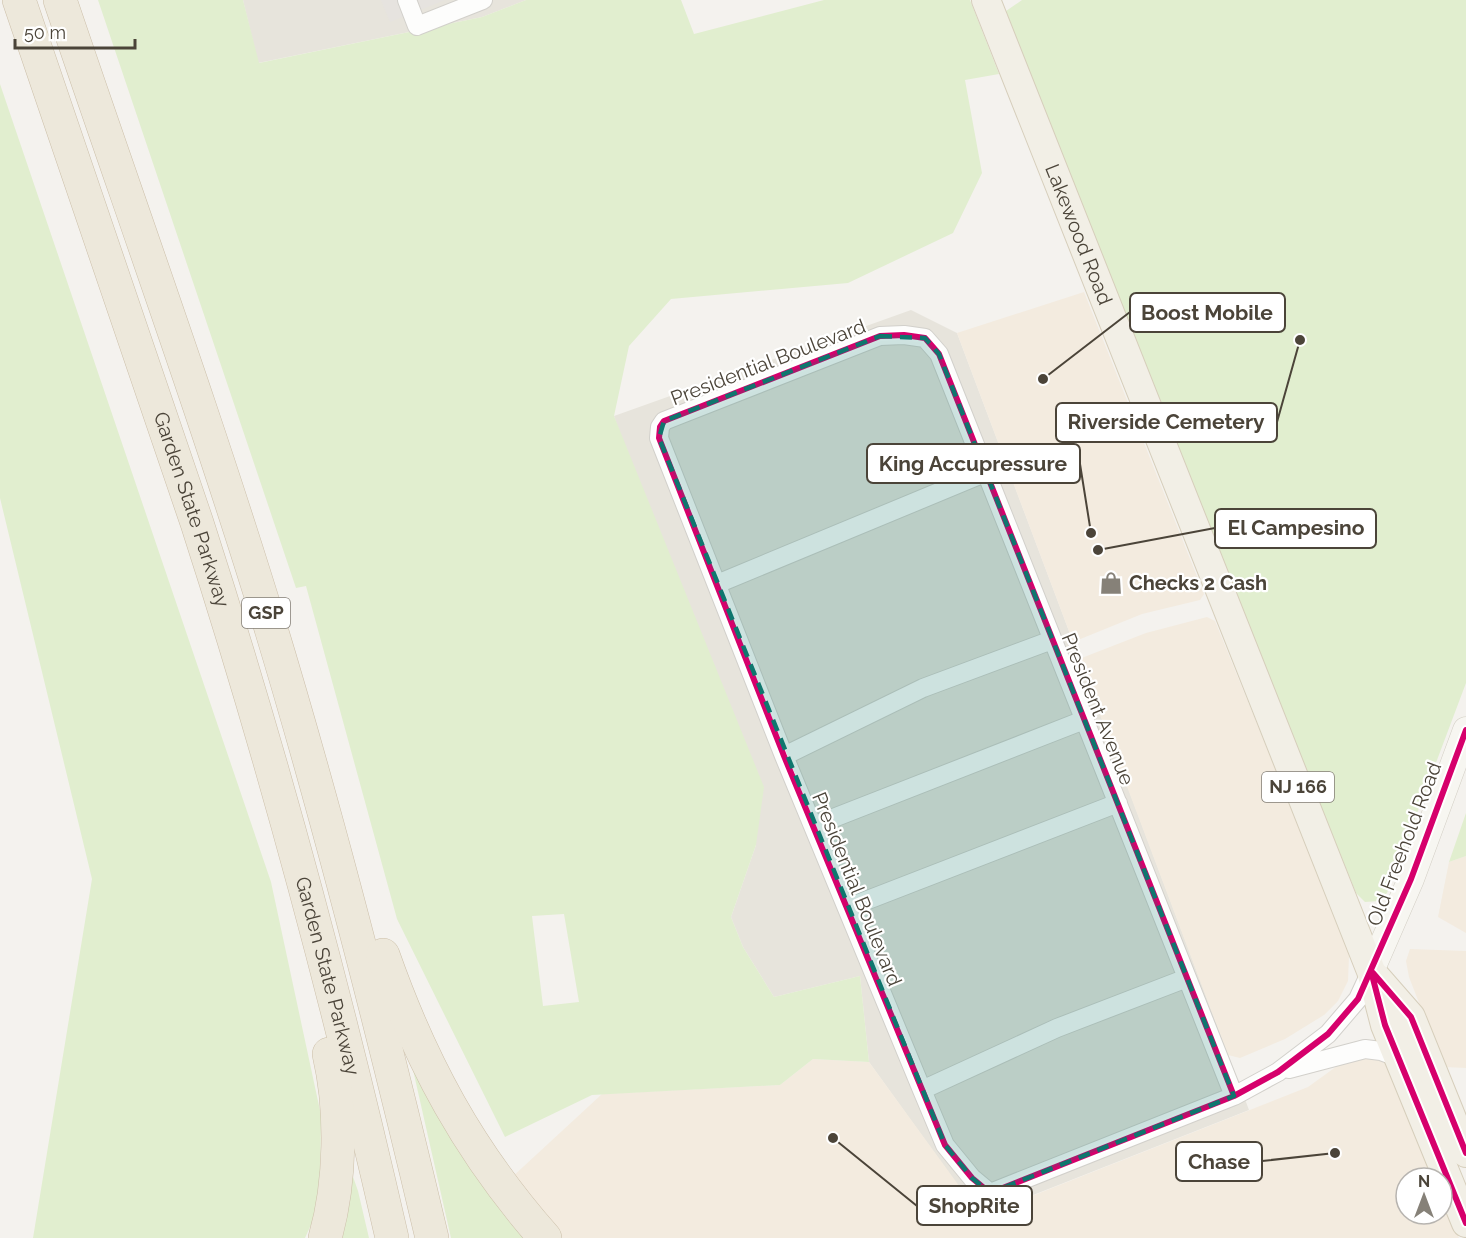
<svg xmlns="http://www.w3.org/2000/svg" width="1466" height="1238" viewBox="0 0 1466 1238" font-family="Raleway,sans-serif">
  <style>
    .residential { fill: #e7e4dc }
    .commercial { fill: #f3ebdf }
    .green { fill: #e1eecf; fill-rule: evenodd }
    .parking { fill: #e6e3df }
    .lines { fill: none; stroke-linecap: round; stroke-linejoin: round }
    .street-casing { stroke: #d2d0cb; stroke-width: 20 }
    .secondary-casing { stroke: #d3cfc5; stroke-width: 27 }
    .primary-casing { stroke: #d6cebb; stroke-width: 30 }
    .highway-casing { stroke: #ccbfa9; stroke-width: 34 }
    .street { stroke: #fdfdfc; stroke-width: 18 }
    .secondary { stroke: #f7f6f1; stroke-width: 26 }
    .primary { stroke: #f2efe6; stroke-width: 28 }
    .highway { stroke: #ede8db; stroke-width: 33 }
    .cycleway-casing { stroke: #fff; stroke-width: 10 }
    .cycleway { stroke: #d6006c; stroke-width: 6 }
    .marked { fill: #0f766e; fill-opacity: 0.2; stroke: #0f766e; stroke-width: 4.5; stroke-dasharray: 12 8; stroke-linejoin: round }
    .labels { text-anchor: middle; stroke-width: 4.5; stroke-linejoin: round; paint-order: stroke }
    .shield { fill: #fff; stroke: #817c74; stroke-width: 1.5 }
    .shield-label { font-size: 18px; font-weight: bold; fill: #4b4439 }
    .street-label { font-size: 20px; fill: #4b4439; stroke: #fff }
    .poi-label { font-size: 20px; font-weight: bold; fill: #4b4439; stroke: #fff; text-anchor: start }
    .leader { fill: none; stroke: #4b4439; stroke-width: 2 }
    .callout-dot { fill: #4b4439; stroke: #fff; stroke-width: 2 }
    .callout { fill: #fff; stroke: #4b4439; stroke-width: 2 }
    .callout-label { font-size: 21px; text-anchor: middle; font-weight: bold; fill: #4b4439 }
  </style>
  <rect width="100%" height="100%" fill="#f4f2ee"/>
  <path class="residential" d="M243 0H526L482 17 258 63Z
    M911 310 957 333 1249 1110 980 1216 869 1062 860 976 774 997 743 947 731 917 756 845 614 416Z"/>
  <path class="commercial" d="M1084 292 1204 594 1200 600 1142 614 1073 642 957 333Z
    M1207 617 1215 621 1346 942 1349 956 1348 981 1338 1001 1324 1015 1285 1039 1240 1058 1228 1055 1079 659 1146 633Z
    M1466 856V933L1438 917 1449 862Z
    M1410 949 1466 951V1068L1444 1067 1409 977 1406 961Z
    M1366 1054 1387 1063 1436 1178H1406V1214H1442V1193L1459 1238H562L510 1179 602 1094 780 1085 813 1059 869 1062 981 1216 1308 1087 1351 1056Z"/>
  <path class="green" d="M98 0H243L259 63 482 17 526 0H681L694 34 824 0H970L999 74 965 80 982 173 953 233 848 283 671 299 629 346 614 416 764 787 756 845 731 917 743 947 774 997 860 976 869 1062 813 1059 780 1085 592 1095 505 1137 397 919 306 586 296 588ZM564 914 579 1002 543 1006 532 916Z
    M1022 0H1466V683L1387 893 1379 901 1365 902 1356 893 1194 493 1006 11Z
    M0 84 271 882 321 1115 320 1205 305 1238H33L92 879 0 498Z
    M1466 813V856L1449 862Z
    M411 1061 531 1238H451Z
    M350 1168 358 1191 369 1238H333Z"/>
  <path class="parking" d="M381 0H445L390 22Z"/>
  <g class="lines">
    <g class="street-casing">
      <path id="street" d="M407 0 417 26 483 0
        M717 584 987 472
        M784 756 923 688 1052 640
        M813 826 1084 720
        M847 908 1118 803
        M1289 1069 1365 1049 1381 1051 1400 1058
        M922 1090 1057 1028 1187 978
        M1234 1096 939 354 925 338 904 335 880 336 664 421 660 427 659 438 784 756 922 1090 945 1145 972 1178 990 1193 1234 1096 1278 1072 1328 1034 1358 999 1371 971"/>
    </g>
    <g class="secondary-casing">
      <path id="secondary" d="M1371 971 1411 879 1466 730"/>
    </g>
    <g class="primary-casing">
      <g id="primary">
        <path id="s1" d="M986 0 1371 971 1385 1025 1466 1223"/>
        <path d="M1376 977 1411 1017 1466 1153"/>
      </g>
    </g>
    <g class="highway-casing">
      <g id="highway">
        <path id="s2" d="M19 0C79 174 139 348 197 523 273 758 337 997 392 1238"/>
        <path d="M60 0C130 207 205 413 269 622 331 826 383 1031 432 1238"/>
        <path d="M383 955C421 1063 469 1152 545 1238"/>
        <path d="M325 1238C341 1182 342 1110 329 1054"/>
      </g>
    </g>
    <use href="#street" class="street"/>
    <use href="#secondary" class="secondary"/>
    <use href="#primary" class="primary"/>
    <use href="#highway" class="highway"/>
    <g class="cycleway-casing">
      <path id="cycleway" d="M1371 971 1385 1025 1466 1223
        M1373 973 1411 1017 1466 1153
        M1234 1096 939 354 925 338 904 335 880 336 664 421 660 427 659 438 784 756 945 1145 972 1178 990 1193 1234 1096 1278 1072 1328 1034 1358 999 1411 879 1466 730"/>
    </g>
    <use href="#cycleway" class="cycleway"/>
  </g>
  <path class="marked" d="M880 336 925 338 939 354 1234 1096 990 1193 972 1178 945 1145 659 438 664 421Z"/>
  <defs>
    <g id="shop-bare" transform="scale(1.8)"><path d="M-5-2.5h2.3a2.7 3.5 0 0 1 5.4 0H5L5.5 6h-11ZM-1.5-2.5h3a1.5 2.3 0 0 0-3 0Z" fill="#868178" stroke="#fff" stroke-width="2.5" paint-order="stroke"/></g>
  </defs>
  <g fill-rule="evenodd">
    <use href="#shop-bare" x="1111" y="583"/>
  </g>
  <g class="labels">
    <g class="shield">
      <rect x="242" y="598" width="48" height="30" rx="4.5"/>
      <rect x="1262" y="772" width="72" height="30" rx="4.5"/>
    </g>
    <g class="shield-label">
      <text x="266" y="619">GSP</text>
      <text x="1298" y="793">NJ 166</text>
    </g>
    <g class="street-label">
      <text dy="7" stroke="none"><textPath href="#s1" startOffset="252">Lakewood Road</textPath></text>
      <text transform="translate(768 362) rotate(-21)" y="7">Presidential Boulevard</text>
      <text dy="7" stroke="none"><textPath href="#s2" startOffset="538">Garden State Parkway</textPath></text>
      <text transform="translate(1098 709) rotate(68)" y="7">President Avenue</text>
      <text transform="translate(1404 844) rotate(-69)" y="7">Old Freehold Road</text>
      <text transform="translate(857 889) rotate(68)" y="7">Presidential Boulevard</text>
      <text dy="7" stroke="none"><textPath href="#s2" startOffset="1024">Garden State Parkway</textPath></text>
    </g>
    <g class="poi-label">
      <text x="1129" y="590">Checks 2 Cash</text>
    </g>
  </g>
  <path class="leader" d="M1043 379L1130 312M1300 340L1277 422M1091 533L1080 464M1098 550L1215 528M1335 1153L1262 1161M833 1138L917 1206"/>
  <g class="callout-dot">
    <circle cx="1043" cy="379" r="6"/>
    <circle cx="1300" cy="340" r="6"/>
    <circle cx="1091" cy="533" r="6"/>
    <circle cx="1098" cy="550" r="6"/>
    <circle cx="1335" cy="1153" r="6"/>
    <circle cx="833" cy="1138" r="6"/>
  </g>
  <g class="callout">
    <rect x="1130" y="293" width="155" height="39" rx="6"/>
    <rect x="1056" y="403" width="221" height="39" rx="6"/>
    <rect x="867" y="444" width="213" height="39" rx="6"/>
    <rect x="1215" y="509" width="161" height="39" rx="6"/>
    <rect x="1176" y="1142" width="86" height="39" rx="6"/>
    <rect x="917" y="1186" width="115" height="39" rx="6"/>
  </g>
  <g class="callout-label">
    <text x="1207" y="320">Boost Mobile</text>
    <text x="1166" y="429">Riverside Cemetery</text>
    <text x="973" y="471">King Accupressure</text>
    <text x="1296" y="535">El Campesino</text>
    <text x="1219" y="1169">Chase</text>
    <text x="974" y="1213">ShopRite</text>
  </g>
  <g transform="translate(1424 1196)"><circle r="28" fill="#ffffff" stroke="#b7b4b0" stroke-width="1.5"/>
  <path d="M0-4.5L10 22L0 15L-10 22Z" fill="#868178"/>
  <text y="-9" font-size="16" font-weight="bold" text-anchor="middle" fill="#4b4439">N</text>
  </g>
  <path d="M15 39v9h120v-9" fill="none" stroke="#4b4439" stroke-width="3"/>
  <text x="24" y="39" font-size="18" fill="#4b4439" stroke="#ffffff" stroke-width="4.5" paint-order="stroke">50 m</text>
</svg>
